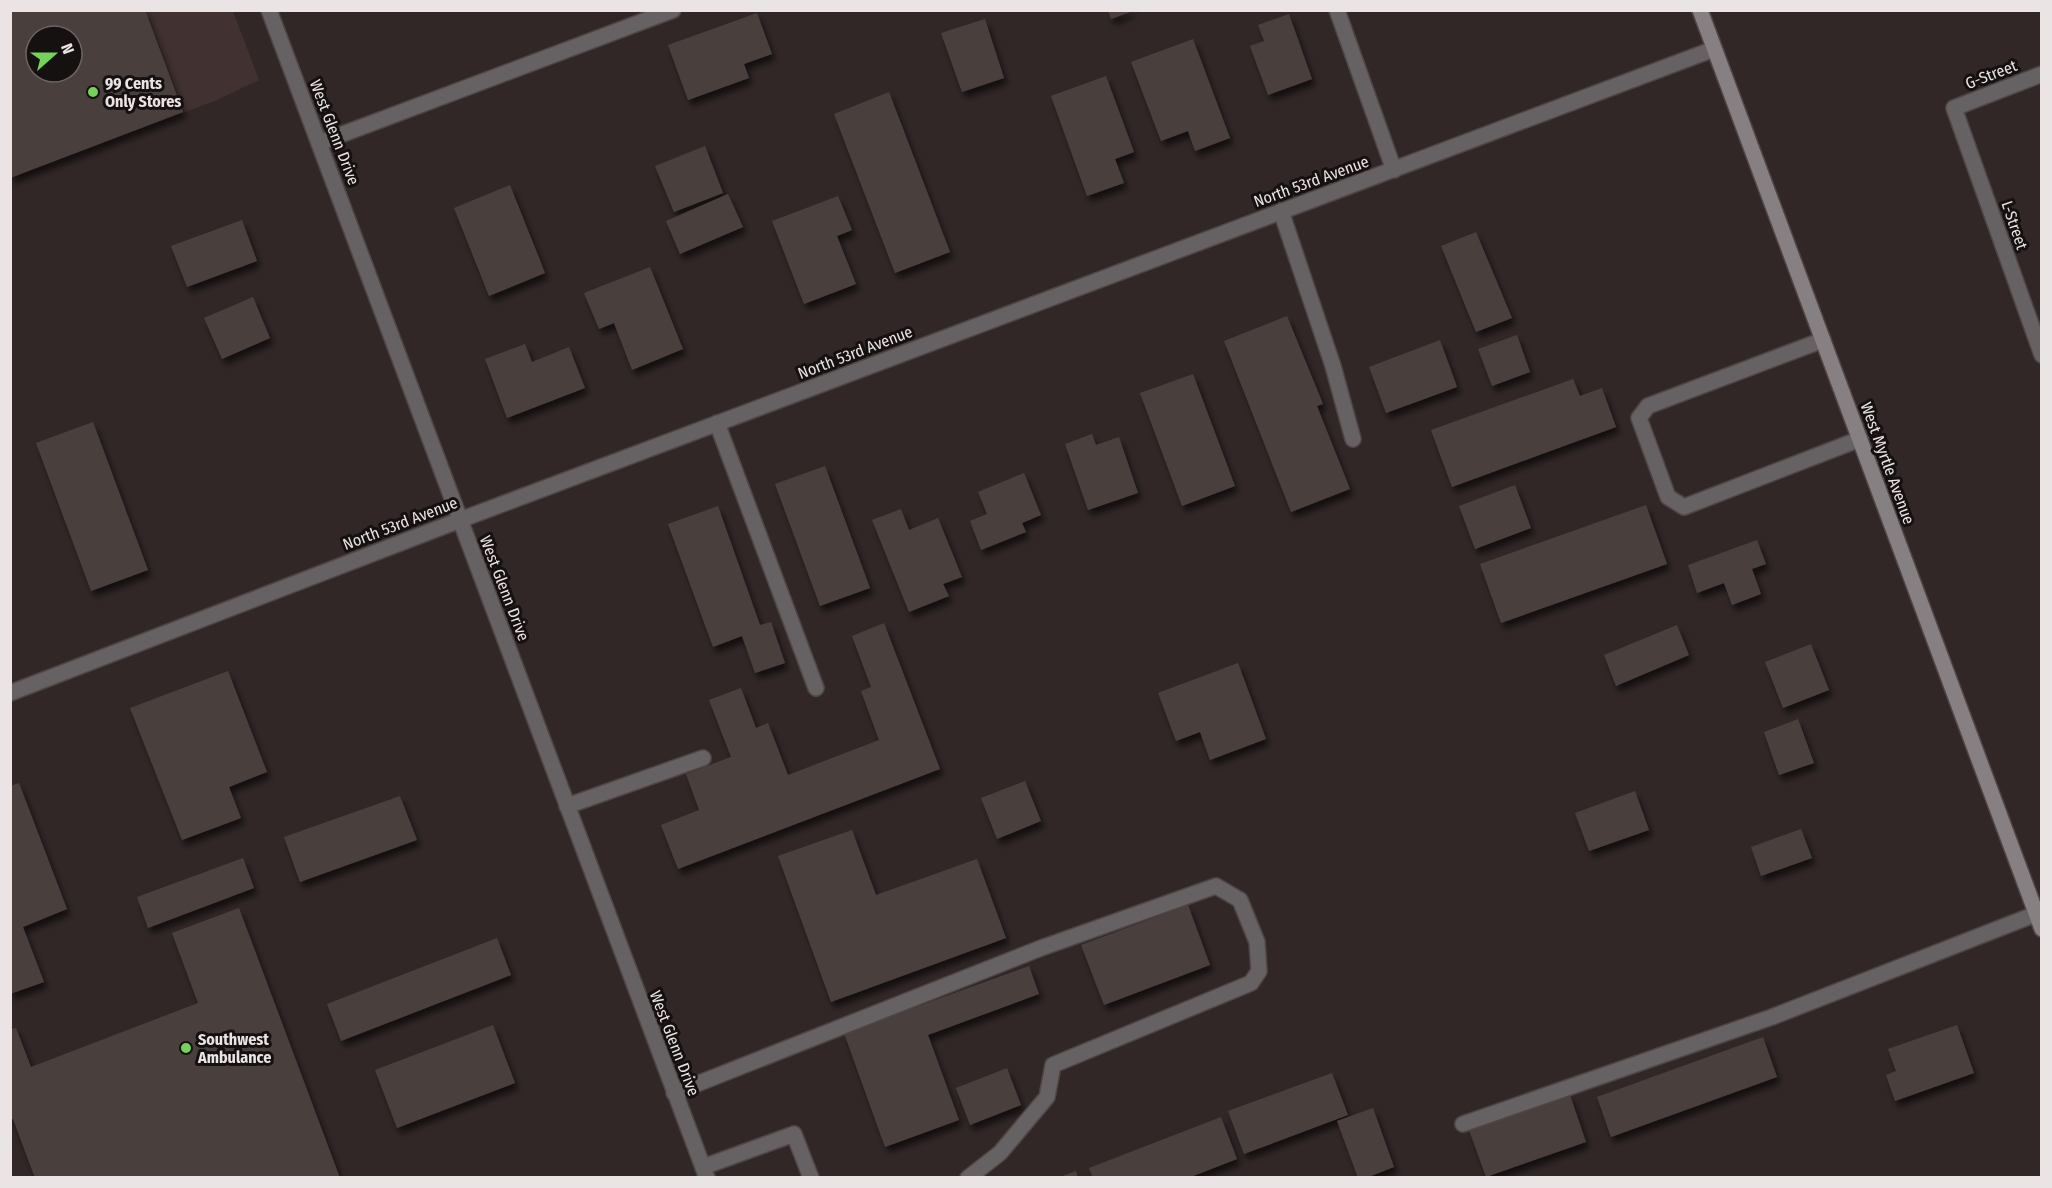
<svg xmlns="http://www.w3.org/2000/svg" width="2052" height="1188" viewBox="0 0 2052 1188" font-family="'Fira Sans Condensed',sans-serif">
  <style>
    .built { fill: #413131; fill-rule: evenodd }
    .building { fill: #4a403c; fill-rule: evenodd; filter: url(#shadow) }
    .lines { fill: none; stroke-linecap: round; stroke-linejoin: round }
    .lane-casing { stroke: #4f4545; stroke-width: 18 }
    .street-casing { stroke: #4f4545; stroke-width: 18 }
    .secondary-casing { stroke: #4f4545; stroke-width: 18 }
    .lane { stroke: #666163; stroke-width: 15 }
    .street { stroke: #666163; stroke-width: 15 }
    .secondary { stroke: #878082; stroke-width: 15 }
    .poi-dot { fill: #75d25b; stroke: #161111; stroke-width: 2 }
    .labels { text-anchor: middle; stroke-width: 6; stroke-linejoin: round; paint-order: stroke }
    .street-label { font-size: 16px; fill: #ebe4e4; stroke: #161111 }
    .poi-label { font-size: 16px; font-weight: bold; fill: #ebe4e4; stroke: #161111; text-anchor: start }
  </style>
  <defs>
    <filter id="shadow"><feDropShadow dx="3.5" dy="6" stdDeviation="3" flood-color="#0009"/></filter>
  </defs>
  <rect width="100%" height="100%" fill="#312727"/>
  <path class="built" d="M11 11H233L259 80 217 100 11 178ZM36 36H72V72H36Z"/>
  <path class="building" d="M10 10H145L183 112 10 178ZM36 36H72V72H36Z
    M1108 10H1133V11L1111 19Z
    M757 13 772 54 744 64 749 78 688 100 668 45Z
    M1289 14 1312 79 1268 95 1250 46 1264 41 1258 25Z
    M985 19 1004 78 962 92 941 33Z
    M1193 39 1230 138 1195 151 1188 131 1161 141 1131 62Z
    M1106 76 1134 152 1115 159 1124 183 1087 196 1051 96Z
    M889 92 950 252 895 273 834 114Z
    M705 146 723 193 674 212 655 166Z
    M510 185 545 273 489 296 454 208Z
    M728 194 743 227 680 254 666 221Z
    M838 196 852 230 837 236 856 284 804 304 772 221Z
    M242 220 257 261 187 287 171 246Z
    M1476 232 1512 318 1476 332 1441 246Z
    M650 267 683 349 632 370 614 323 599 329 584 293Z
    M253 297 270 338 222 359 204 318Z
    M1287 316 1323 404 1317 406 1350 489 1291 512 1224 341Z
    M1517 335 1530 372 1492 386 1478 349Z
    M1440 340 1457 387 1386 413 1369 367Z
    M525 344 532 362 569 347 585 388 507 418 485 359Z
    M1193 374 1235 486 1182 506 1140 393Z
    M1573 379 1580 396 1602 388 1616 427 1452 487 1431 430Z
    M93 422 148 570 91 591 36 443Z
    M1092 434 1096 445 1119 437 1138 493 1088 510 1065 444Z
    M825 466 870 588 820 606 775 484Z
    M1024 473 1041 515 1022 523 1026 532 981 550 970 521 987 514 978 492Z
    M1515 485 1531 528 1475 549 1459 506Z
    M1646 505 1667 564 1501 623 1480 564Z
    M718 506 760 625 771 622 785 663 755 673 742 636 713 647 668 524Z
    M901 509 909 530 938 518 962 577 943 584 949 596 909 612 872 520Z
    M1757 540 1766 564 1752 569 1761 594 1732 605 1724 583 1697 593 1688 565Z
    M884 623 940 769 678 869 661 825 699 810 686 774 731 757 709 700 741 688 756 728 768 723 788 775 879 740 861 691 871 687 852 636Z
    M1677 625 1689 655 1616 686 1604 655Z
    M1811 644 1829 690 1783 708 1765 662Z
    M1238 663 1266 739 1210 760 1200 732 1176 741 1158 693Z
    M228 671 267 772 229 787 241 818 182 840 130 708Z
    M1798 719 1814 763 1779 775 1764 732Z
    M1025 781 1041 821 997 839 981 798Z
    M19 783 67 909 23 927 44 982 10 994V786Z
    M1635 791 1649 830 1589 851 1575 813Z
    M400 796 417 840 300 882 284 837Z
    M1801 829 1812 858 1761 876 1751 847Z
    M852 830 876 895 977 859 1006 938 831 1002 778 856Z
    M243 858 254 888 148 928 137 897Z
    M1188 905 1210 965 1104 1005 1081 945Z
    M239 908 340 1178H35L13 1119H10V1029L16 1028 31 1067 198 1003 172 933Z
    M497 938 511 975 341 1041 327 1004Z
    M1029 966 1039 994 928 1035 959 1120 885 1147 844 1033Z
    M493 1025 515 1083 397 1128 375 1070Z
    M1957 1025 1974 1073 1895 1101 1886 1075 1896 1071 1888 1049Z
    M1763 1037 1777 1077 1611 1137 1597 1097Z
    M1007 1068 1021 1105 970 1125 956 1088Z
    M1332 1073 1348 1115 1244 1154 1228 1111Z
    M1570 1095 1586 1142 1486 1177 1469 1130Z
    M1373 1108 1394 1167 1366 1178H1358L1337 1121Z
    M1221 1117 1237 1159 1188 1178H1093L1089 1168Z
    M1076 1171 1078 1178H1060V1177Z"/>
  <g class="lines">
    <g class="lane-casing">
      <path id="lane" d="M1337 10 1394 170
        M2042 74 1954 108 2042 355
        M319 143 673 10
        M1281 211 1333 366 1353 439
        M1823 340 1648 406 1639 418 1668 497 1684 507 1860 439
        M717 423 816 688
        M567 806 703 758
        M674 1093 1041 948 1216 886 1240 900 1257 942 1259 971 1251 983 1053 1065 1047 1097 1000 1153 968 1178
        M1463 1124 1772 1017 2036 914
        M703 1167 794 1134 811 1178"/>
    </g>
    <g class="street-casing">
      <path id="street" d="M269 10 707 1178
        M10 693 460 520 1714 49"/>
    </g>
    <g class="secondary-casing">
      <path id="secondary" d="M1700 10 2042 929"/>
    </g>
    <use href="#lane" class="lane"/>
    <use href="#street" class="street"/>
    <use href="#secondary" class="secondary"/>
  </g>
  <g class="poi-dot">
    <circle cx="93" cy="92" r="6"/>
    <circle cx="186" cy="1048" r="6"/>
  </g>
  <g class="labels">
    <g class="street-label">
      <text transform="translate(1991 74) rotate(-21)" y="6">G-Street</text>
      <text transform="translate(335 132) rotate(69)" y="6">West Glenn Drive</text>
      <text transform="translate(1311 181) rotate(-20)" y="6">North 53rd Avenue</text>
      <text transform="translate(2015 225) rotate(71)" y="6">L-Street</text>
      <text transform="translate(855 352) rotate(-21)" y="6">North 53rd Avenue</text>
      <text transform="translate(1888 463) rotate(70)" y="6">West Myrtle Avenue</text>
      <text transform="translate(400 523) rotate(-21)" y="6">North 53rd Avenue</text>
      <text transform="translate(505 588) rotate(69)" y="6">West Glenn Drive</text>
      <text transform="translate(675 1043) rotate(69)" y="6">West Glenn Drive</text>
    </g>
    <g class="poi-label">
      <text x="105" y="89">99 Cents<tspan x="105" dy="18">Only Stores</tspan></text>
      <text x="198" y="1045">Southwest<tspan x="198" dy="18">Ambulance</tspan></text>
    </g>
  </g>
  <rect width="2052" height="1188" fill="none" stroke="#ebe4e4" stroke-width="24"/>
  <g transform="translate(54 54) rotate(69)"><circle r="28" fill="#161111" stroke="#6b6565" stroke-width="1.5"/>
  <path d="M0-4.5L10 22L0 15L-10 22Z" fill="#75d25b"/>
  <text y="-9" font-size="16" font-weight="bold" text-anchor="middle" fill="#ebe4e4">N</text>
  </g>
</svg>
